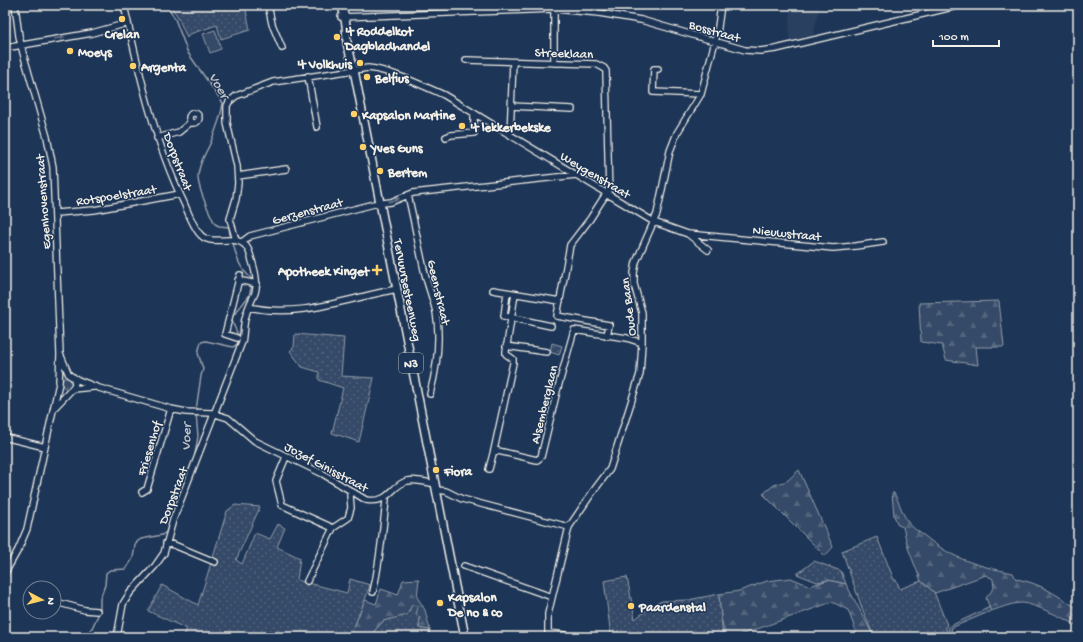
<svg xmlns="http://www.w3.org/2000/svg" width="1083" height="642" viewBox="0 0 1083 642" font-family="'Gochi Hand',sans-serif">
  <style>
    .built { fill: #2a4060 }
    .green { fill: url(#green-dots); stroke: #949ea8 }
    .forest { fill: url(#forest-firs); stroke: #949ea8 }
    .pitch { fill: #354a67; stroke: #949ea8 }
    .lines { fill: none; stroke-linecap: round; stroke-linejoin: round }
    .stream { stroke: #9aa2ab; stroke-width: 1.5 }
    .minor-casing { stroke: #f4f1e8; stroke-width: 8 }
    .major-casing { stroke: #f4f1e8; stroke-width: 10 }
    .minor { stroke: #1d3557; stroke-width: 5.5 }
    .major { stroke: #1d3557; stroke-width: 7 }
    .oneway { fill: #68778a }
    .poi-dot { fill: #ffd166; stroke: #1d3557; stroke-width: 1.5 }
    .labels { text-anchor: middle; stroke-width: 3; stroke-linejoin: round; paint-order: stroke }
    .shield { fill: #1d3557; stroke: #b4b9bc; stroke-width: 1 }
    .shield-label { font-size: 12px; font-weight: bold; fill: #f4f1e8 }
    .poi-label { font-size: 13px; font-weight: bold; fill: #f4f1e8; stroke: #1d3557; text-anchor: start }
    .street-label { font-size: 13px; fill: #f4f1e8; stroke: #1d3557 }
    .water-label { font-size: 14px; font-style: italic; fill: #c0c3c4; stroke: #1d3557 }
  </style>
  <defs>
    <pattern id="green-dots" width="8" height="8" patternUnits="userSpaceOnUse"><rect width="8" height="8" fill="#354a67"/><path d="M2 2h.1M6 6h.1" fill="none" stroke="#53657d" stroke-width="1.8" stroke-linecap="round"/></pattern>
    <pattern id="forest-firs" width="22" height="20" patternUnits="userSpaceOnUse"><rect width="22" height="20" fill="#354a67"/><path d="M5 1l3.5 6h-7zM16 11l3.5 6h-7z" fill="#53657d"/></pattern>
  </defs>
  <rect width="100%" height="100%" fill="#1d3557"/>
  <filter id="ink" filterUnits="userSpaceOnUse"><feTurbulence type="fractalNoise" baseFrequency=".025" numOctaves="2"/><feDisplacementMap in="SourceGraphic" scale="8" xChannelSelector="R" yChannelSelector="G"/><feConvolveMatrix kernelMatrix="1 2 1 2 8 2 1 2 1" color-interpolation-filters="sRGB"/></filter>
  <g filter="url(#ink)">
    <path class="built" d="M790 5H820L813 36 789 43Z"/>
    <path class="green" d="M170 5H245L250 30 221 39 217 25 190 34 187 38 178 17Z
      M295 334 344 338 341 376 374 378 359 442 332 433 343 388 319 380V372L302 367 290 351 294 347Z
      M552 343 562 346 559 355 550 352Z
      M61.5 383a5.5 5.5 0 1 1 11 0a5.5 5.5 0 1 1-11 0Z
      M235 505 260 507 236 560 242 564 255 533 270 539 278 524 285 528 277 547 300 558 297 580 347 593 350 579 370 585 365 600 350 637H188L184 635 187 629 148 611 162 585 198 605 227 511Z
      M877 537 894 580H896L900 589 921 581 934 592 947 625 945 627 949 637H874L862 608 842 551Z
      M814 561 841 571 846 584 828 580 817 582 797 574Z
      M627 577 635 619 655 604 662 601 688 600 719 594 723 637H615L616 633 619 630 611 637 604 581Z
      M412 605 418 606 421 616 419 628 430 630 429 637H369L383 621 393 618Z
      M990 607 991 611 951 628 954 637H952L948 629V627Z"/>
    <path class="forest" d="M999 301 1004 347H976L978 365 946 360 942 345 921 342 919 303Z
      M799 470 833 547 825 556 763 494 774 485 787 481Z
      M892 493H894C899 502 902 512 907 521 912 528 919 532 926 537 954 560 979 566 1013 573L1016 579C1038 582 1057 595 1075 607L1078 611V626C1068 620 1032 603 1022 603 1011 603 1001 608 991 611L986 598 994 588 993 579 986 575 935 593 921 581 908 548 903 527 898 525 894 516Z
      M791 578 810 586 828 580 846 584 874 637H858L848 610 832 602 735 637H726L721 618 719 594 739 591 767 581Z
      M419 579 417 597 425 610 430 630 419 628 420 617 416 615 418 606 412 605 407 615 383 621 369 637H350L365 600 376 604 381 589 398 595 403 580Z"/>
    <path class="pitch" d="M215 30 221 49 210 53 203 34Z"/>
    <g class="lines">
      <path class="stream" d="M167 5 175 19 188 53 223 103C221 117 216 130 210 144 205 154 198 166 198 178 199 190 210 214 215 224L219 226 229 227 230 237
        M233 243C237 259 239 268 252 279V281
        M196 410 201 376 203 369 198 353 201 342 206 341 233 347C248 340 230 327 232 317L249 296 252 285
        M194 460 198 436 196 414
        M84 637 92 628 100 611V599L105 585 106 573 110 570 126 569 133 558 135 545 138 541 141 539 162 535 166 532 191 465"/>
      <g class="minor-casing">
        <path id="minor" d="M268 5 272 24 282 48
          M124 7 132 5
          M341 17 554 9 599 13 641 20 745 50 760 51 776 49 961 5
          M5 48 92 33 128 23
          M466 60 596 64 604 68 606 71 609 196
          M554 63V9
          M658 69H654L653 92 701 94
          M308 76 317 127
          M511 106 572 109
          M189 118a5 5 0 1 1 10 0a5 5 0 1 1-10 0Z
          M510 135 513 62
          M446 137 451 135 474 133V113
          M157 138 179 132 191 122
          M238 176 286 169
          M606 194 590 219 570 245 557 316 609 325 607 336
          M408 195C414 221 419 248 425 274 428 286 433 299 436 312 441 340 437 367 430 394
          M56 213 94 210 180 194
          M688 234 833 248 856 246 883 242
          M236 240 230 219 236 199 238 183 237 166 227 123V106L229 102 236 96 273 82 368 68C390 70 424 86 444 95L654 222 688 234 708 250
          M242 242 250 236 374 204 391 202 413 193 576 175
          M238 280 257 284
          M493 290 560 301
          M507 293 504 316 551 326
          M515 294 506 351V354L513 359V363L494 450 537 460 541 457 557 391 574 330 627 338 642 343
          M249 307C299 319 348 298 397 289
          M237 338 225 334 240 275
          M506 346 547 352
          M61 356 69 375 78 380 99 388 171 409 186 412 212 413 228 418 255 441 323 474 366 500C390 504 390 486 407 481 416 479 426 482 435 484
          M72 389 94 387
          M55 407 74 387 75 382 73 377
          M8 438 45 447
          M286 457 276 481 282 505 333 528
          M489 469 494 450
          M436 490 446 491 462 499 569 527
          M142 492 147 489 171 409
          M166 543 174 545 215 562
          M464 566 552 597
          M5 573 18 550 27 529 59 383 60 354 53 167 47 137 23 53 19 36 15 5
          M307 581 333 528 348 518 351 508 350 495 352 492
          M373 592C380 562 383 531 386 500L385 497
          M56 602 85 610 97 611
          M549 633 579 637
          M117 637 123 604 130 593 155 566 164 553 173 520 242 342C244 333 243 324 246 315 248 307 252 300 255 293 259 280 253 264 249 251 240 229 211 250 199 233 192 224 188 212 184 203 154 141 139 72 124 5
          M548 637V614L569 527 592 493 610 469 640 374 642 343V313L634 284V273L636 262 657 214 670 151 677 133 701 94 717 34 721 5"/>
      </g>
      <g class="major-casing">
        <path id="major" d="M342 5 346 25 347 43 354 70 465 637"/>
      </g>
      <use href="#minor" class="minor"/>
      <use href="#major" class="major"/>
    </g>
    <defs><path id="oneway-solid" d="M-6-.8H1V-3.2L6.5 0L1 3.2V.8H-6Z"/></defs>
    <g class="oneway">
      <use href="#oneway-solid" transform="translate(59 38) rotate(-10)"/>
      <use href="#oneway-solid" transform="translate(394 200) rotate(-19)"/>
    </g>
  </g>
  <g class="poi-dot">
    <circle cx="122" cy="19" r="4"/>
    <circle cx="337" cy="37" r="4"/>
    <circle cx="70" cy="51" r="4"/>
    <circle cx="360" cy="63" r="4"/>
    <circle cx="133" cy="66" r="4"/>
    <circle cx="367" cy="77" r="4"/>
    <circle cx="354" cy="114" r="4"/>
    <circle cx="462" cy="126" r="4"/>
    <circle cx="363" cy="147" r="4"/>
    <circle cx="380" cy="171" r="4"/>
    <path d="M375 264h4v4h4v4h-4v4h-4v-4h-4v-4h4z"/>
    <circle cx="436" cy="470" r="4"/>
    <circle cx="440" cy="603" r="4"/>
    <circle cx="631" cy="606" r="4"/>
  </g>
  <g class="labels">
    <rect class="shield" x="399" y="353" width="24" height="20" rx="3"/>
    <g class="shield-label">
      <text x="411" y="367">N3</text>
    </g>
    <g class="poi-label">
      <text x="345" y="35">'t Roddelkot<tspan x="345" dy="15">Dagbladhandel</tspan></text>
      <text x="122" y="38" text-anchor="middle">Crelan</text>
      <text x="78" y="56">Moeys</text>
      <text x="352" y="68" text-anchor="end">'t Volkhuis</text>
      <text x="141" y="71">Argenta</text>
      <text x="375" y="82">Belfius</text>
      <text x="362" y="119">Kapsalon Martine</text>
      <text x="470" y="131">'t lekkerbekske</text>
      <text x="371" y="152">Yves Guns</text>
      <text x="388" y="176">Bertem</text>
      <text x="369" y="275" text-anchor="end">Apotheek Kinget</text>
      <text x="444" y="475">Fiora</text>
      <text x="448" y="601">Kapsalon<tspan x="448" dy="15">De no &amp; co</tspan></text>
      <text x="639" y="611">Paardenstal</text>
    </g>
    <g class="street-label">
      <text transform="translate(715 30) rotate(16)" y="5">Bosstraat</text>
      <text transform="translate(564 52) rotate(2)" y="5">Streeklaan</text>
      <text transform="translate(179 161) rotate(69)" y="5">Dorpstraat</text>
      <text transform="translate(596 174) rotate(31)" y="5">Weygenstraat</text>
      <text transform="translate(116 194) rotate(-9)" y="5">Rotspoelstraat</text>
      <text transform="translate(42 202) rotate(-94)" y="5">Egenhovenstraat</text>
      <text transform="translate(307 210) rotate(-15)" y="5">Gerzenstraat</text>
      <text transform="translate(787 232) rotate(6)" y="5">Nieuwstraat</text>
      <text transform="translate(409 290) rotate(79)" y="5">Tervuursesteenweg</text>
      <text transform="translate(440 292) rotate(77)" y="5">Geen-straat</text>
      <text transform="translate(627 307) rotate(-97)" y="5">Oude Baan</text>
      <text transform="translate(543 404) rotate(-76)" y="5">Alsemberglaan</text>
      <text transform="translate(148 448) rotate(-73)" y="5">Friesenhof</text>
      <text transform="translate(327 466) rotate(28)" y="5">Jozef Ginisstraat</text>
      <text transform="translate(172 495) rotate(-69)" y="5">Dorpstraat</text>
    </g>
    <g class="water-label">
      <text transform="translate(220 85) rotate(60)" y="5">Voer</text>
      <text transform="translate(185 437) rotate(-88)" y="5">Voer</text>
    </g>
  </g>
  <rect width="1083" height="642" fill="none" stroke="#1d3557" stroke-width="20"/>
  <rect x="10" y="10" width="1063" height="622" fill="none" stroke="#f4f1e8" stroke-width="1.5" filter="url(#ink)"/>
  <g transform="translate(42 600) rotate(97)"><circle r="19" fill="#1d3557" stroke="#738091"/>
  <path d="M0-3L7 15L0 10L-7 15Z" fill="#ffd166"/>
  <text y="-6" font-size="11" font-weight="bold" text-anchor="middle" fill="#f4f1e8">N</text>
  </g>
  <path d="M933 40v6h66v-6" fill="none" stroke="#f4f1e8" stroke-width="2"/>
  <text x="939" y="40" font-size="12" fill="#f4f1e8" stroke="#1d3557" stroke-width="3" paint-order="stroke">100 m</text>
</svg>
